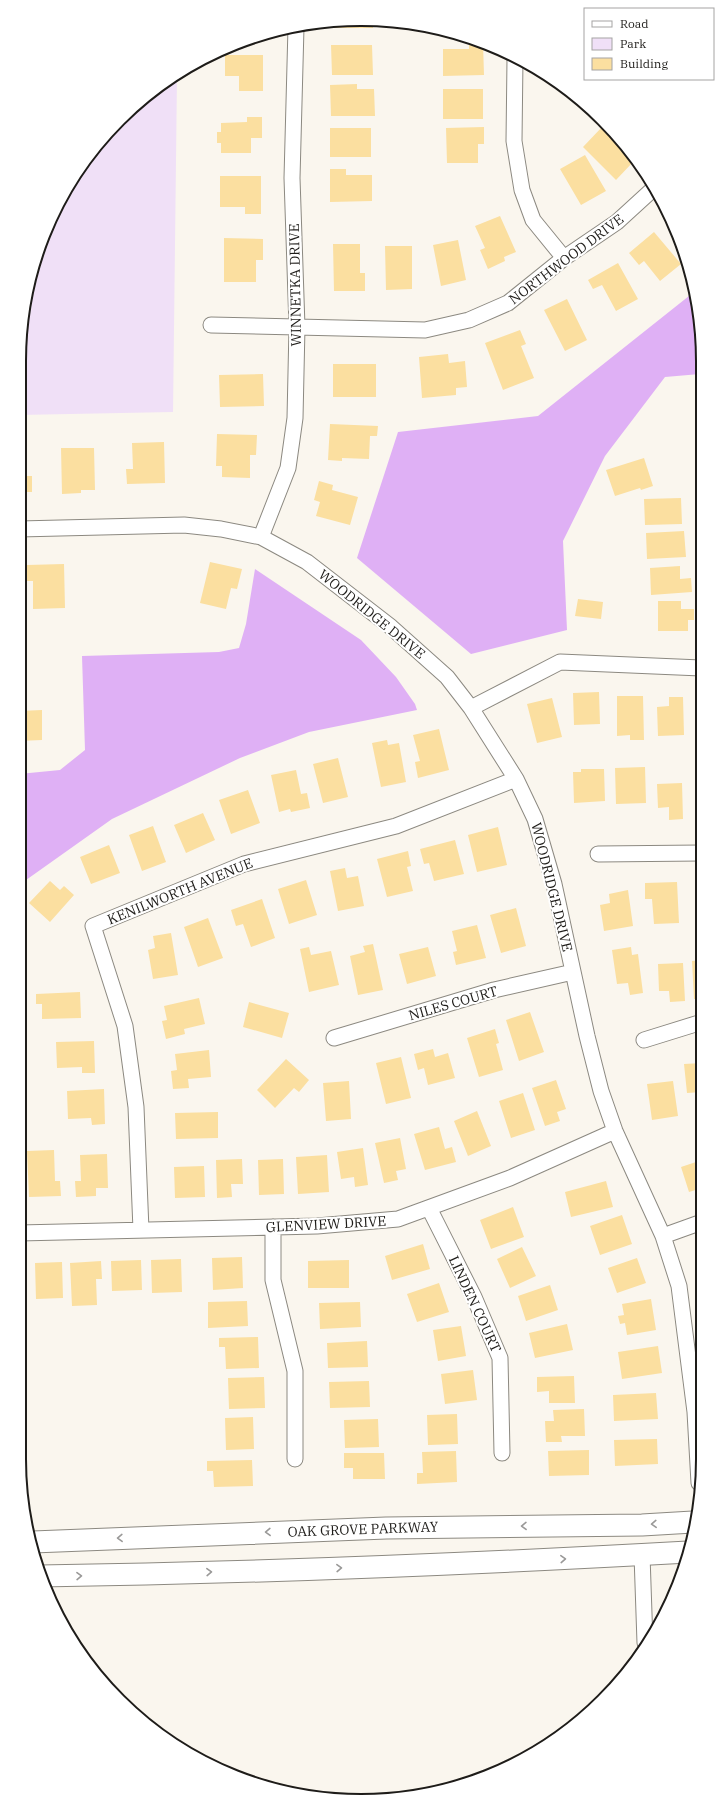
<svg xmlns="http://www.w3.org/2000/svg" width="722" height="1820" viewBox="0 0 722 1820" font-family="'IBM Plex Serif',serif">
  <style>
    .green { fill: #f0e0f7 }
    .forest { fill: #dfb0f5 }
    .building { fill: #fbdfa0 }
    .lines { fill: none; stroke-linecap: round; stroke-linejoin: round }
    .street-casing { stroke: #8c8981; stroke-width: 17 }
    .secondary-casing { stroke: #8c8981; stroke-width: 23 }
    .street { stroke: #fff; stroke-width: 15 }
    .secondary { stroke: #fff; stroke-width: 21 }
    .oneway { stroke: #9a9998 }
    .labels { text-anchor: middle; stroke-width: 4; stroke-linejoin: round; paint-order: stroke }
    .street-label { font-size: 14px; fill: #1e1c19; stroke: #fff }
    .rim { fill: none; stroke: #1e1c19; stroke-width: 2 }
  </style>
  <rect width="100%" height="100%" fill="#faf6ee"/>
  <path class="green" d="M177 75 173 412 19 415V361L37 251 65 190 104 136 153 90Z"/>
  <path class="forest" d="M694 292 700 316V374L665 377 605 456 563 541 567 630 471 654 357 558 398 432 538 416Z
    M255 569 361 640 396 677 415 704 417 710 309 732 240 758 112 819 19 885V774L60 770 85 750 82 656 219 652 239 648 246 624Z"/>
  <path class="building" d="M338 20 373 21V28H333V21Z
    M469 41H479L483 43 484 75 443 76V49H469Z
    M331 45H372L373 75H332Z
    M225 55H263V91H239V76H225Z
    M357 84V89H374L375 116H331L330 85Z
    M443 89H483V119H443Z
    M247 117H262V138H251V153H221V143H217V132H221V123L247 122Z
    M484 127V144H478V163H447L446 128Z
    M602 127 623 148 625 146 634 161 616 180 583 147Z
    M330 128H371V157H330Z
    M585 155 606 191 581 205 560 169Z
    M330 169H346V175H372V201L330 202Z
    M220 176H261V214H245V207H220Z
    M500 216 516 252 504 257 505 261 488 269 480 250 485 248 475 226Z
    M669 218 677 230 678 232 666 221Z
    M654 232 681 264 660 281 644 261 639 265 629 253Z
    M224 238 263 239V260H256V282H224Z
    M458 240 466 280 441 286 433 245Z
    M333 244H360V273H365V291H334Z
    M385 246H412V289L386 290Z
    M618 263 638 299 616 311 602 285 593 289 588 280Z
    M567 299 587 340 565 351 544 310Z
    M520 330 526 344 521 346 534 378 503 390 485 343Z
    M448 354 449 363 465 361 467 387 456 388V395L422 398 419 357Z
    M333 364H376V397H333Z
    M263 374 264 406 220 407 219 375Z
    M330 424 378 426 377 436H370L369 459 342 458V461L328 460Z
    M217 434 257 435 256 455H250V478L222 477V466H216Z
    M164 442 165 483 127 484 126 469H133L132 443Z
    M19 446H25V476H32V492H19Z
    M61 448H94L95 490H81V493L62 494Z
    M644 458 653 486 641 490 640 488 615 496 606 470Z
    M319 481 333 485 332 490 358 497 350 525 316 516 320 502 314 500Z
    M681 498 682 524 645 525 644 499Z
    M684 531 686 557 647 559 646 533Z
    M210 562 242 569 237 589 231 588 226 609 200 603Z
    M64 564 65 608 33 609V581H27V565Z
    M680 566V579L691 578 692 592 651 595 650 568Z
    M578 599 603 602 601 619 575 616Z
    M658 601H681V609H694V620H688V631H658Z
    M599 692 600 724 574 725 573 693Z
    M617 696H643L644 740H630V735L617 736Z
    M669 697H683L684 735 658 736 657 707 669 706Z
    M552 698 562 737 537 743 527 704Z
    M42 710V740L19 741V711Z
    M439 729 449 770 418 778 415 762 420 761 413 735Z
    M387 740 388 745 399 743 406 782 381 787 372 743Z
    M338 758 348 797 323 803 313 764Z
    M645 767 646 803 616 804 615 768Z
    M581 769H604L605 801 574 803 573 772H581Z
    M296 770 301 794 307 793 310 808 291 812 290 809 279 812 271 775Z
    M682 783 683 819 669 820V807L658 808 657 784Z
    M248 790 260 823 231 834 219 800Z
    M203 813 215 840 186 853 174 825Z
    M153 826 166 862 142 871 129 835Z
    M498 827 507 865 477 872 468 835Z
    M455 840 464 874 434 881 429 863 424 864 420 849Z
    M109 845 120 873 91 884 80 857Z
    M408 851 411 866 407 867 413 891 387 897 377 859Z
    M345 868 347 878 358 876 364 906 338 911 330 871Z
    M306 880 317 915 289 924 278 889Z
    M698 880H702V923H700Z
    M50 881 60 890 64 886 74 895 50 922 29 903Z
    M677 882 679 923 654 924 652 899H645V883Z
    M628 890 633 926 604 931 600 905 610 903 609 894Z
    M262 899 275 938 251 947 243 924 236 926 231 910Z
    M516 908 526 946 501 953 490 915Z
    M208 918 223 958 198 967 184 927Z
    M477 925 486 958 456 965 453 952 457 951 452 931Z
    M171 933 178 975 153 979 148 950 155 948 153 936Z
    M373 944 383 990 358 995 350 956 365 952 363 946Z
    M309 947 311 955 331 951 339 985 309 992 300 949Z
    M428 947 436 976 407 984 399 954Z
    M631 947 632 955 638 954 643 993 630 995 628 983 617 984 612 950Z
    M702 960V999H694L692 961Z
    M683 963 685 1001 670 1002 669 991H659L658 964Z
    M80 992 81 1018 42 1019V1004H36V994Z
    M199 998 205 1024 184 1029 185 1034 166 1039 162 1021 167 1020 164 1006Z
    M249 1002 289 1013 282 1038 243 1027Z
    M530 1012 544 1052 519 1061 506 1020Z
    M495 1029 499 1043 496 1044 503 1070 479 1077 467 1038Z
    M94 1041 95 1073H82V1067L57 1068 56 1042Z
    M433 1049 435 1057 448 1053 455 1078 428 1085 424 1068 418 1070 414 1054Z
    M209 1050 211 1077 188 1079 189 1088 173 1089 171 1071 177 1070 175 1054Z
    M401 1057 411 1098 386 1104 376 1063Z
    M286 1059 309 1080 299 1092 294 1088 275 1108 257 1090Z
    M702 1063V1092L687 1093 684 1064Z
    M556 1080 566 1109 557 1112 560 1121 545 1126 532 1088Z
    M349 1081 351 1119 326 1121 323 1083Z
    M673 1081 678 1116 652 1120 647 1084Z
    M104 1089 105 1124 92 1125 91 1118 68 1119 67 1091Z
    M523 1093 535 1130 511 1138 499 1101Z
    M477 1111 491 1146 468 1156 454 1121Z
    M218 1112V1138L176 1139 175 1113Z
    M439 1127 445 1149 452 1147 456 1162 425 1170 414 1134Z
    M400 1138 406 1169 396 1171 398 1180 384 1183 375 1143Z
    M363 1148 368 1185 355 1187 354 1177 341 1179 337 1152Z
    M54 1150 55 1181H60L61 1196 29 1197 27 1151Z
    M107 1154 108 1188H96V1196L76 1197 75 1181H81L80 1155Z
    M327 1155 329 1192 298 1194 296 1157Z
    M242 1159 243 1184H231L232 1197 217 1198 216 1160Z
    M283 1159 284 1194 259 1195 258 1160Z
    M702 1160V1188L689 1192 681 1167Z
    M204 1166 205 1197 175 1198 174 1167Z
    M606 1181 613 1207 571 1217 565 1192Z
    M513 1207 524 1237 491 1249 480 1220Z
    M622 1215 632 1244 600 1255 590 1226Z
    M423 1244 430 1269 392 1280 385 1256Z
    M522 1247 536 1276 510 1288 497 1259Z
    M242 1257 243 1288 213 1290 212 1258Z
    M637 1258 646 1283 617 1293 608 1268Z
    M181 1259 182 1292 152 1293 151 1260Z
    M141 1260 142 1290 112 1291 111 1261Z
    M349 1260V1288H308V1261Z
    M101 1261 102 1279H96L97 1305 72 1306 70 1263Z
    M62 1262 63 1298 36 1299 35 1263Z
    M439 1283 449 1312 417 1322 407 1294Z
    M550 1285 558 1310 526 1321 518 1296Z
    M651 1299 656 1330 627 1335 625 1323 620 1324 618 1316 624 1315 622 1304Z
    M247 1301 248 1326 208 1328V1302Z
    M360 1302 361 1327 320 1329 319 1303Z
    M567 1324 573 1350 535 1358 529 1333Z
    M461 1326 466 1356 438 1361 433 1330Z
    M258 1337 259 1368 226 1369 225 1347H219V1338Z
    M367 1341 368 1367 328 1368 327 1343Z
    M658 1346 662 1373 622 1379 618 1352Z
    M473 1370 477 1400 445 1404 441 1374Z
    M574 1376 575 1403H549V1391L537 1392V1377Z
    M264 1377 265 1408 229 1409 228 1378Z
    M369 1381 370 1407 330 1408 329 1382Z
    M656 1393 658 1419 614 1421 613 1395Z
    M584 1409 585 1436H561L562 1442H546L545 1421H554L553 1410Z
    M457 1414 458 1444 428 1445 427 1415Z
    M253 1417 254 1449 226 1450 225 1418Z
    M378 1419 379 1447 345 1448 344 1420Z
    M657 1439 658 1464 615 1466 614 1440Z
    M589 1450V1475L549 1476 548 1451Z
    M456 1451 457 1482 417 1484V1473H423L422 1452Z
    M344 1453H384L385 1479H353V1468H344Z
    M252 1460 253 1486 214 1487 213 1471H207V1461Z"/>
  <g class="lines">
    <g class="street-casing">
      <path id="street" d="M515 59 514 141 522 190 533 220 564 258
        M211 325 425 330 469 320 508 303 564 258 617 222 652 190
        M19 529 184 525 221 529 261 537 307 562 391 627 447 677 471 708 516 779 535 819 554 884 587 1036 601 1091 615 1131 663 1236 679 1286 695 1412 699 1483
        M261 537 288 468 295 418 297 327 292 178 296 27
        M471 708 560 662 701 668
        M598 854 701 853
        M334 1038 494 990 573 972
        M644 1040 702 1022
        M429 1208 474 1297 500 1358 502 1453
        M273 1227V1280L295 1371V1459
        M141 1230 136 1107 125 1026 93 926 244 864 396 826 516 779
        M19 1233 317 1226 398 1219 510 1178 615 1131
        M663 1236 702 1222
        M642 1555 645 1643"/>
    </g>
    <g class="secondary-casing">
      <path id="secondary" d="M33 1542 386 1528 642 1525 693 1522
        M40 1576C256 1573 472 1564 688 1552"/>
    </g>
    <use href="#street" class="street"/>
    <use href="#secondary" class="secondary"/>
  </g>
  <defs><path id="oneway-chevron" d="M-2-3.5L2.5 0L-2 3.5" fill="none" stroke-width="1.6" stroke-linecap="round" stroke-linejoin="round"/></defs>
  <g class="oneway">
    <use href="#oneway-chevron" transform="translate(654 1524) rotate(177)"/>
    <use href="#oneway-chevron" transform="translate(524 1526) rotate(179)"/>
    <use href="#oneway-chevron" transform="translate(268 1532) rotate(178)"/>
    <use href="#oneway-chevron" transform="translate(120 1538) rotate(178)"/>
    <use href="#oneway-chevron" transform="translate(563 1559) rotate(-3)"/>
    <use href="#oneway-chevron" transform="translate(339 1568) rotate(-2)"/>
    <use href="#oneway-chevron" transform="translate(209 1572) rotate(-2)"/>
    <use href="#oneway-chevron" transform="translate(79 1576) rotate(-1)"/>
  </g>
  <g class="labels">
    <g class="street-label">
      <text transform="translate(566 259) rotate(-37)" y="5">NORTHWOOD DRIVE</text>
      <text transform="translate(295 285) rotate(-91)" y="5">WINNETKA DRIVE</text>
      <text transform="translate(372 614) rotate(39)" y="5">WOODRIDGE DRIVE</text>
      <text transform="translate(552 887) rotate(76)" y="5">WOODRIDGE DRIVE</text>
      <text transform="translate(180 891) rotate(-22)" y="5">KENILWORTH AVENUE</text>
      <text transform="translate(453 1003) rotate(-16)" y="5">NILES COURT</text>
      <text transform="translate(326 1224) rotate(-3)" y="5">GLENVIEW DRIVE</text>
      <text transform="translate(475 1304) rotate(65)" y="5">LINDEN COURT</text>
      <text transform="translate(363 1529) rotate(-2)" y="5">OAK GROVE PARKWAY</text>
    </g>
  </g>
  <path d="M0 0H722V1820H0ZM361 26H361A335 335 0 0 1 696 361V1459A335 335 0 0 1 361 1794H361A335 335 0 0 1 26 1459V361A335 335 0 0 1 361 26Z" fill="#fff" fill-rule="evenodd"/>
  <path class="rim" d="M361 26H361A335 335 0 0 1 696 361V1459A335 335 0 0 1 361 1794H361A335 335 0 0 1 26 1459V361A335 335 0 0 1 361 26Z"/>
  <rect x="584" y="8" width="130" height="72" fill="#ffffff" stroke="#a5a4a3"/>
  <rect x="592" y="21" width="20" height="6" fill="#ffffff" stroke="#a5a4a3"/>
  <text x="620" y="28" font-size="12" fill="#1e1c19">Road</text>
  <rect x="592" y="38" width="20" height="12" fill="#f0e0f7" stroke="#a5a4a3"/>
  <text x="620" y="48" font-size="12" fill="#1e1c19">Park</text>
  <rect x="592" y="58" width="20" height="12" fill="#fbdfa0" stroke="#a5a4a3"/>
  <text x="620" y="68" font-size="12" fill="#1e1c19">Building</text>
</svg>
